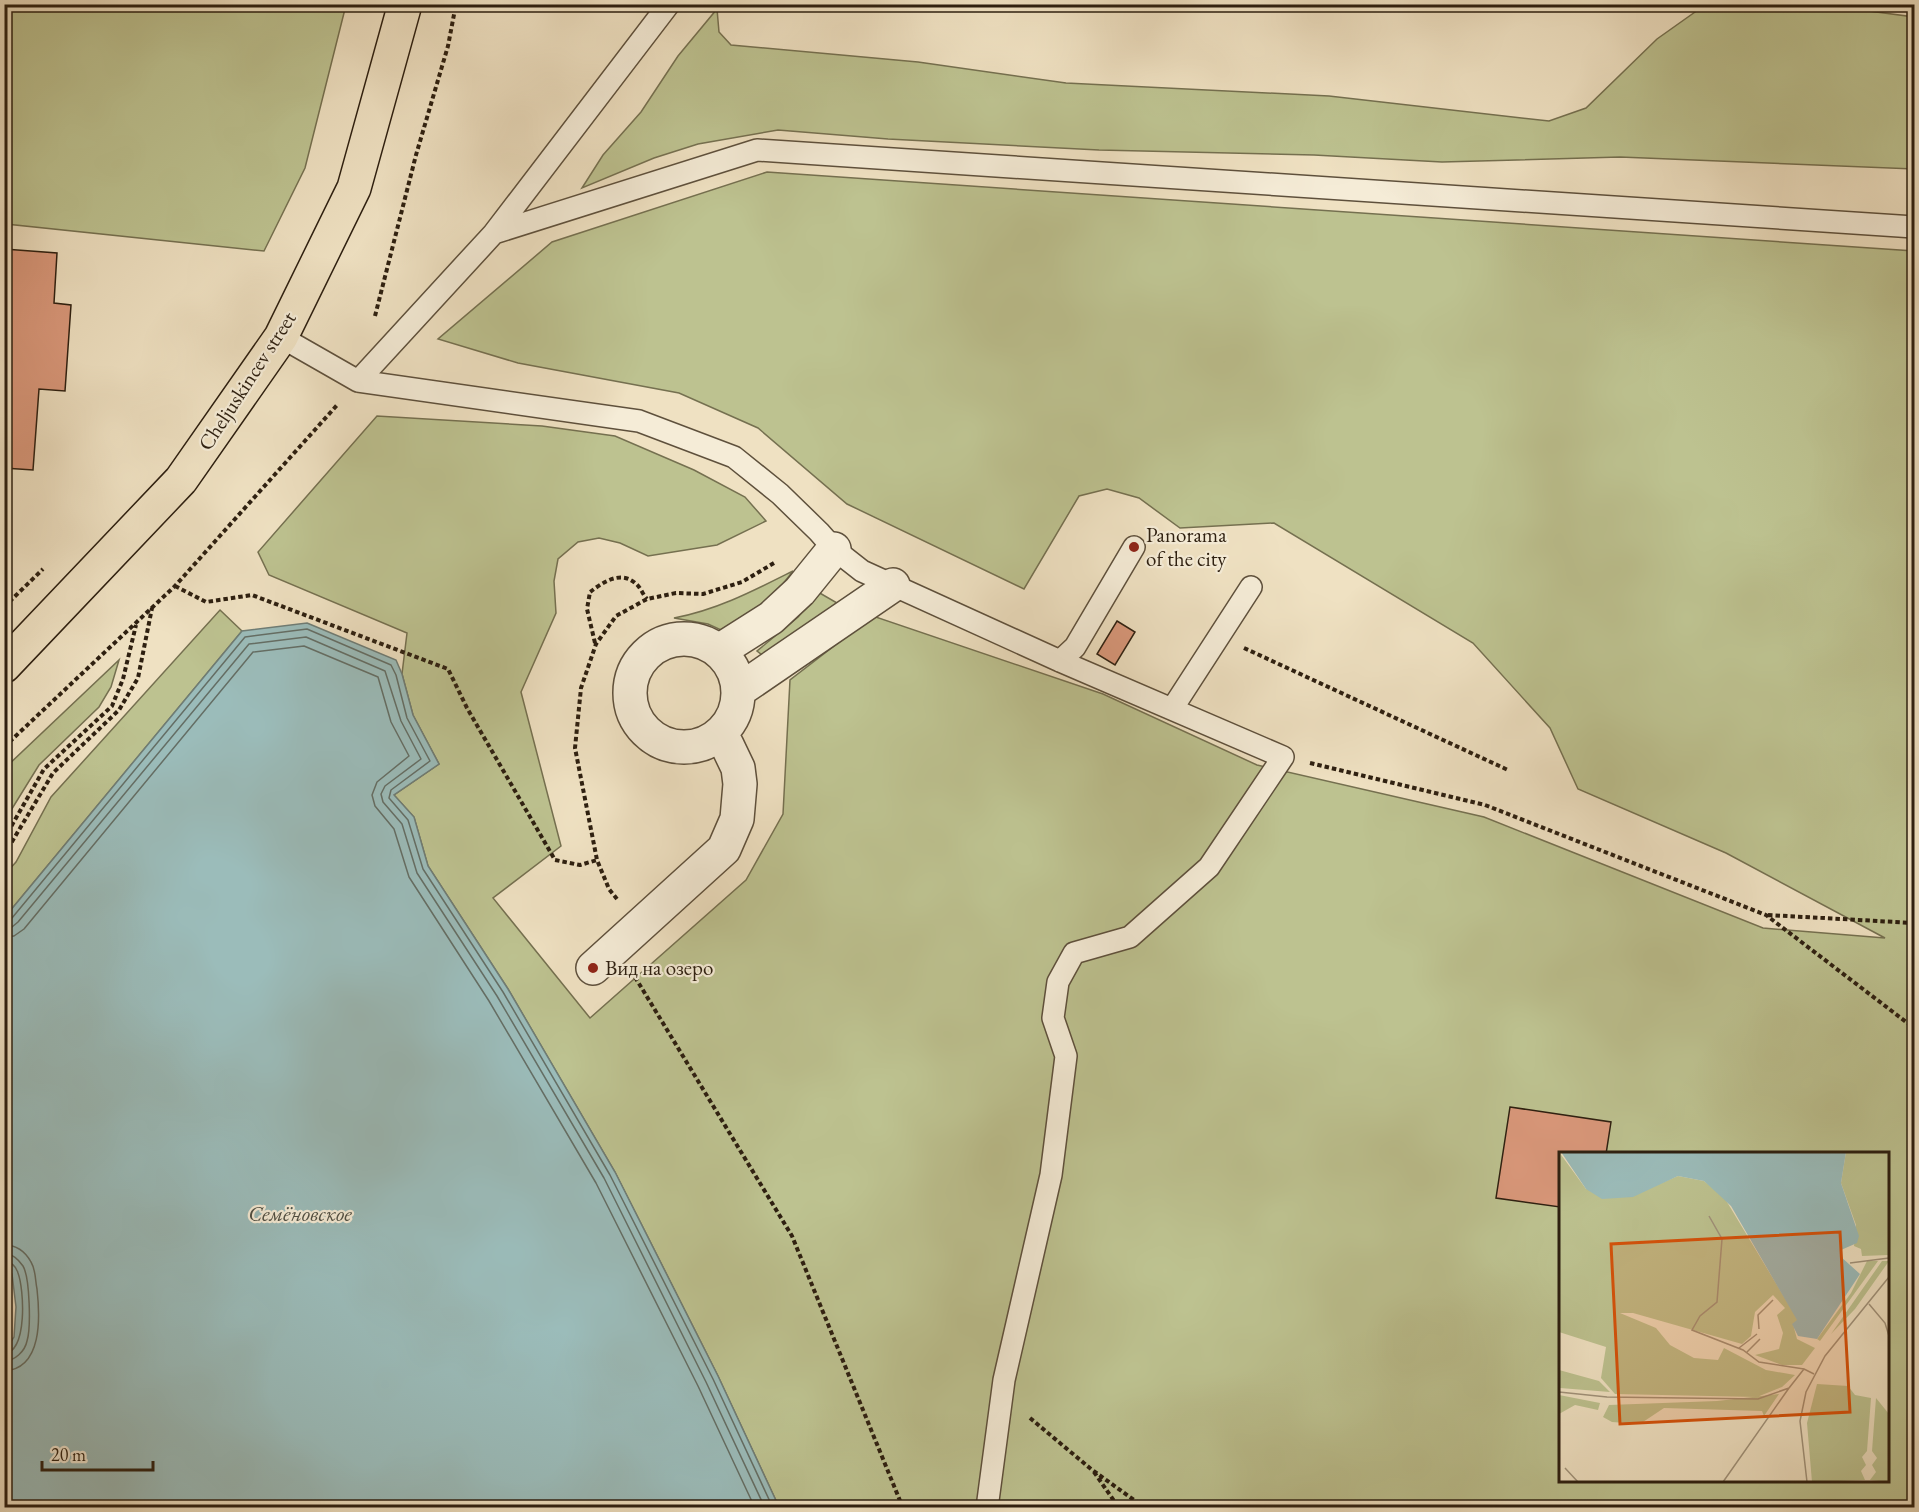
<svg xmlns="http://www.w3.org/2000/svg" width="1919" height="1512" viewBox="0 0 1919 1512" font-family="'EB Garamond',serif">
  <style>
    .green { fill: #bdc290; stroke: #757050; stroke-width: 1.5; fill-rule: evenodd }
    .water { fill: #9bbcba; stroke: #6f7d76; stroke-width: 1.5 }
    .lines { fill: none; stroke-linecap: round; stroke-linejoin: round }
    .shore { stroke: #646e65; stroke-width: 1.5 }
    .building { fill: #da987b; stroke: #2d1f10; stroke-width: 1.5 }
    .lane-casing { stroke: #5e503c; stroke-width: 24 }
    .street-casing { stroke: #5e503c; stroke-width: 36 }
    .primary-casing { stroke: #2d1f10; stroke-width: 36 }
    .path { stroke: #2d1f10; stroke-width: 4; stroke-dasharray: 4.5 3; stroke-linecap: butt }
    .lane { stroke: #f5ecd7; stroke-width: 21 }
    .street { stroke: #f5ecd7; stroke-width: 33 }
    .primary { stroke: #efe1c2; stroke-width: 33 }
    .poi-dot { fill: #8f2418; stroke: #f5ecd7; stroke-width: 2 }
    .labels { text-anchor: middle; stroke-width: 4.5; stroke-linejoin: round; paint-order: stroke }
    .street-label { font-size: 21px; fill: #2d1f10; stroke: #f5ecd7 }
    .poi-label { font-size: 21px; fill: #2d1f10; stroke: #f5ecd7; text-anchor: start }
    .water-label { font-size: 22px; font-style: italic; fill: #4e4e43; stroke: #f5ecd7 }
    .inset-road { fill: none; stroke: #a1937b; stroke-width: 1.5 }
    .view { fill: #d5530c; fill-opacity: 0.15; stroke: #d5530c; stroke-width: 3 }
    .inset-edge { fill: none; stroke: #2d1f10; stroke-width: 3 }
  </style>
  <rect width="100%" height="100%" fill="#efe1c2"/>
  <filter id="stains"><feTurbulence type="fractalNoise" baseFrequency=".00333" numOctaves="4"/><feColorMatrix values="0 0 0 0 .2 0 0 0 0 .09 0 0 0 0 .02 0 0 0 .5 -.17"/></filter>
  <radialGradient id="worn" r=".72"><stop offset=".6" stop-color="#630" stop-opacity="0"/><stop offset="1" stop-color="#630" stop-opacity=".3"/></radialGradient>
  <path class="green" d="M5 4 346 5 305 168 264 251 6 224Z
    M1816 4 1914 17V169L1620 157 1442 162 1314 155 1099 150 888 139 778 130 698 144 654 158 582 188 603 155 641 112 678 56 717 9 719 32 731 45 918 62 1066 83 1329 96 1549 121 1586 108 1657 39 1705 5Z
    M767 172 1914 251V1507H779L718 1376 615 1172 508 989 428 866 414 817 394 795 439 764 413 715 402 674 407 633 269 575 258 552 377 416 542 426 615 436 694 470 745 497 766 521 717 545 648 556 620 543 599 538 578 542 558 559 554 581 556 613 521 692 561 846 493 898 590 1018 746 880 783 814 790 680 873 616 1103 694 1257 765 1484 817 1763 928 1885 938 1726 853 1578 789 1550 728 1473 643 1274 523 1180 528 1139 498 1107 489 1079 496 1024 589 847 504 758 428 679 393 518 363 438 339 552 242ZM1560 1154H1888V1480H1560Z
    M793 571 773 597 721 630 708 624 674 618C717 610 755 590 793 571Z
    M818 592 844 607 766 658 757 651 798 617Z
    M220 610 242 631 5 917V874L16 862 51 797Z
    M119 660 111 687 99 707 39 765 5 820V768Z"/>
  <path class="water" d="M307 623 396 660 402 674 413 715 439 764 394 795 414 817 428 866 508 989 615 1172 718 1376 779 1507H5V1351L14 1337 16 1307 12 1274 4 1264 5 917 242 631Z"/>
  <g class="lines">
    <path class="shore" d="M4 920 12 918 245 637 307 629 391 665 396 675 407 718 430 761 391 790 389 798 408 820 423 869 503 992 610 1175 713 1379 773 1508
      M4 928 12 927 18 922 249 644 306 637 385 671 401 721 421 759 385 786 381 794 383 802 402 824 417 873 497 996 604 1178 706 1382 765 1508
      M4 937 14 936 24 929 253 652 304 646 378 677 391 722 409 756 377 782 372 795 375 806 394 829 409 877 489 1001 596 1183 698 1386 755 1508
      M4 1245C17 1245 25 1251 31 1262 36 1270 35 1280 37 1289 40 1316 43 1369 4 1371
      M4 1254C13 1254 18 1259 23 1266 30 1278 31 1328 27 1341 25 1351 15 1361 4 1361
      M4 1261C11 1262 16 1266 18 1273 24 1289 28 1351 4 1354"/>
  </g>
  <path class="building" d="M4 249 57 253 54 303 71 305 65 391 39 389 33 470 4 468Z
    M1117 621 1135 632 1115 665 1097 654Z
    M1510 1107 1611 1122 1606 1154H1560V1207L1496 1198Z"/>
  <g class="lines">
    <g class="lane-casing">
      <path id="lane" d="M494 233 669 4
        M281 337 358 381 494 233 757 150 1914 227
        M358 381 639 421 734 457 780 494 819 532 834 549 862 571 1060 661 1283 757 1209 867 1130 937 1074 953 1058 982 1053 1018 1066 1056 1051 1175 1004 1380 987 1508
        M1060 661 1075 647 1134 547
        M1172 709 1251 587"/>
    </g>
    <g class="street-casing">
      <path id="street" d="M630 693a54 54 0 1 1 108 0a54 54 0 1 1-108 0Z
        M719 651 771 618 800 591 834 549
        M738 691 893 585
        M593 968 724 849 737 819 740 784 738 768 727 745 718 735"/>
    </g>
    <g class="primary-casing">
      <path id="primary" d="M4 666 181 480 281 337 354 188 405 4"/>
    </g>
    <path class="path" d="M375 316 416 155 448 46 456 4
      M175 586 206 602 252 595 448 669 467 708 555 860 580 865 597 860
      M4 607 43 569
      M595 643 587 609 590 592C602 583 620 570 635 583 640 586 643 595 647 599
      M1244 648 1508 770
      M4 747 175 586 338 404
      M1310 763 1485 805 1766 915 1914 1028
      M4 839 44 769 112 706 123 679 136 625
      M4 855 53 773 119 710 138 678 152 608
      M617 899 609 889 597 860 575 748 581 688 596 644 616 616 647 599 676 593 703 594 742 582 774 563
      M1768 915 1914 923
      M635 977 792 1236 903 1508
      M1030 1418 1091 1469 1145 1508
      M1094 1472 1119 1508"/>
    <use href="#lane" class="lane"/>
    <use href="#street" class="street"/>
    <use href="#primary" class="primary"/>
  </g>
  <g class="poi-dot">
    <circle cx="1134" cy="547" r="6"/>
    <circle cx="593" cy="968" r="6"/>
  </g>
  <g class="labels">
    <g class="street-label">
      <text transform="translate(247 381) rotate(-57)" y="7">Cheljuskincev street</text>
    </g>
    <g class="poi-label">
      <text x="1146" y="542">Panorama<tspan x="1146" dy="24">of the city</tspan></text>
      <text x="605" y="975">Вид на озеро</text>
    </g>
    <g class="water-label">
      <text x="300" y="1221">Семёновское</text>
    </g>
  </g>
  <g transform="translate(1559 1152)">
    <rect width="330" height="330" fill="#efe1c2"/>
    <path d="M0 0 27 37 93 35 119 24 145 29 165 45 239 168 234 172 238 187 256 196 243 213H223L196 203 220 197 224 181 218 163 226 156 214 143 196 160 192 184 183 192 74 161H61L97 176 111 193 135 206 159 208 165 196 207 218 236 223 223 235 198 245 56 242 42 226 47 195 0 180ZM287 0H330L329 103 303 104 302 97 295 94 297 73 282 31ZM308 109H319L261 189 258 187 292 141ZM323 109H330L296 157 272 182ZM0 218 40 229 51 240 1 236ZM258 232 289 234 296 243 312 246 308 299 303 305 307 313 302 319 306 328 253 330 248 271ZM220 242 205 264 203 259 105 256 81 272 53 270 44 265 50 253 158 249ZM0 243 41 251 39 258 16 253 0 262ZM317 246 330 262 329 330 311 328 317 320 313 313 318 306 313 299Z" fill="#bdc290"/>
    <path d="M2 0H287L282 31 300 84 298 91 282 98 281 104 301 122 258 187 239 184 233 172 238 168 172 54 145 29 119 24 74 45 43 47 27 37Z" fill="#9bbcba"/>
    <path class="inset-road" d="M150 64 163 87 158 150 141 164 133 178 184 198 200 210 245 217M291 111 330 106M310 152 326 171 330 184M200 177 199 163 214 148M180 196 198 182M188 200 201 187M0 240 48 245 199 247 230 236 245 217 255 222M6 316 19 330M164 330 230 236M248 330 241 269 247 240 266 204 330 125"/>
    <path class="view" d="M281 80 291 260 61 272 52 92Z"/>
    <rect width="330" height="330" class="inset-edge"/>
  </g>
  <rect width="1919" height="1512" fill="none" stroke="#efe1c2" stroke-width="24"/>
  <rect x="6" y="6" width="1907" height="1500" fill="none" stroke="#2d1f10" stroke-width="3"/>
  <rect x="12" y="12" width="1895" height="1488" fill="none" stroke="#2d1f10" stroke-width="1.5"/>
  <path d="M42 1461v9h111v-9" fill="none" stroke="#2d1f10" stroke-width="3"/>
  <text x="51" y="1461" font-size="18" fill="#2d1f10" stroke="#f5ecd7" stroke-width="4.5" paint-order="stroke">20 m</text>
  <rect width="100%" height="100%" filter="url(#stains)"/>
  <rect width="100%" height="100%" fill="url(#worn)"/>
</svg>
